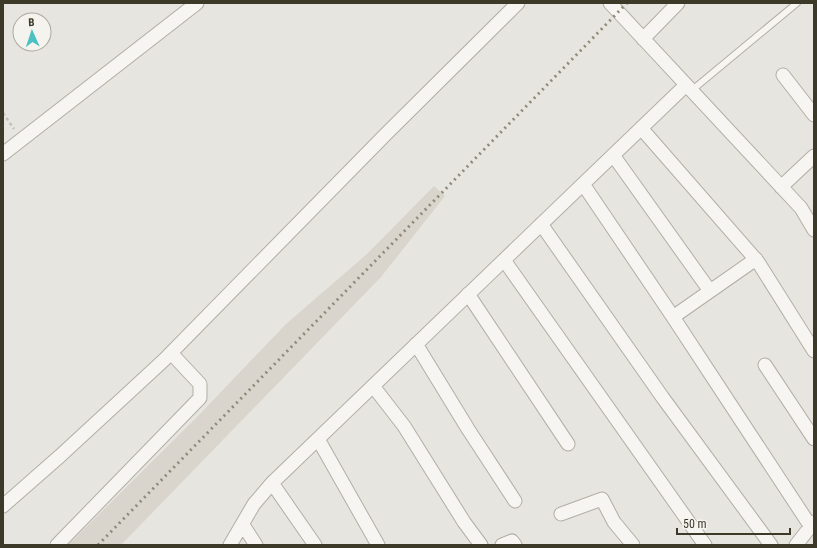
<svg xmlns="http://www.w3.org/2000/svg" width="817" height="548" viewBox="0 0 817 548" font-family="'Roboto Condensed',sans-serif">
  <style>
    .built { fill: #d9d5cd }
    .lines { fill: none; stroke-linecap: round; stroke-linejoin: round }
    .lane-casing { stroke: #b1aea5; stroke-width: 8 }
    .street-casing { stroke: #b1aea5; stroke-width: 15 }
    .path { stroke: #c2c0b9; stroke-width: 2.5; stroke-dasharray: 3 3; stroke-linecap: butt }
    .lane { stroke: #f6f5f1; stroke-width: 6 }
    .street { stroke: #f6f5f1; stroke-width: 13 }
    .rail { stroke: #8f8b79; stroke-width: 3; stroke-dasharray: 2 4; stroke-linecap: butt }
  </style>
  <rect width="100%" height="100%" fill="#e7e5df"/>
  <path class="built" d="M434 186 445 196 381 277 121 545H68L198 416 286 324 367 254Z"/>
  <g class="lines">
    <g class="lane-casing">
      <path id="lane" d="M691 91 797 3"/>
    </g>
    <g class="street-casing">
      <path id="street" d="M610 3 801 208 814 230
        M643 39 678 3
        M783 75 814 115
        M641 128 758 262 814 351
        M3 154 197 3
        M613 155 710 291
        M583 184 673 317 811 527
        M781 187 814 156
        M541 224 663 398 771 545
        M504 260 705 545
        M468 294 568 444
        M673 317 756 259
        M416 344 468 429 515 501
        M765 365 814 439
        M373 386 404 426 464 522 481 545
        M318 439 378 545
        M272 483 315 545
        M3 506 60 456 164 360 386 134 518 3
        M561 514 602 499 614 522 633 545
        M243 525 256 545
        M57 545 200 398V384L171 353
        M230 545 254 504 272 483 686 85
        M502 545 512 541 515 545
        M796 545 814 522"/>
    </g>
    <path class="path" d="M3 113 14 129"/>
    <use href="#lane" class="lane"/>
    <use href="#street" class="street"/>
    <path class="rail" d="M98 545 627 3"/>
  </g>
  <rect width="817" height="548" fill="none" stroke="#3d3929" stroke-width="8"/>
  <g transform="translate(32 32) rotate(357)"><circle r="19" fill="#f5f3ee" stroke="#aba99f"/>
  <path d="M0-3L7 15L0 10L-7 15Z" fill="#4cc1c3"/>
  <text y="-6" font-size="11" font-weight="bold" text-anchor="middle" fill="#3d3929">B</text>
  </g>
  <path d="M677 528v6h113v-6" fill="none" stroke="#3d3929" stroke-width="2"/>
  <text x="683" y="528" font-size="12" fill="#3d3929" stroke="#f5f3ee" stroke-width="3" paint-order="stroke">50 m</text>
</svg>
